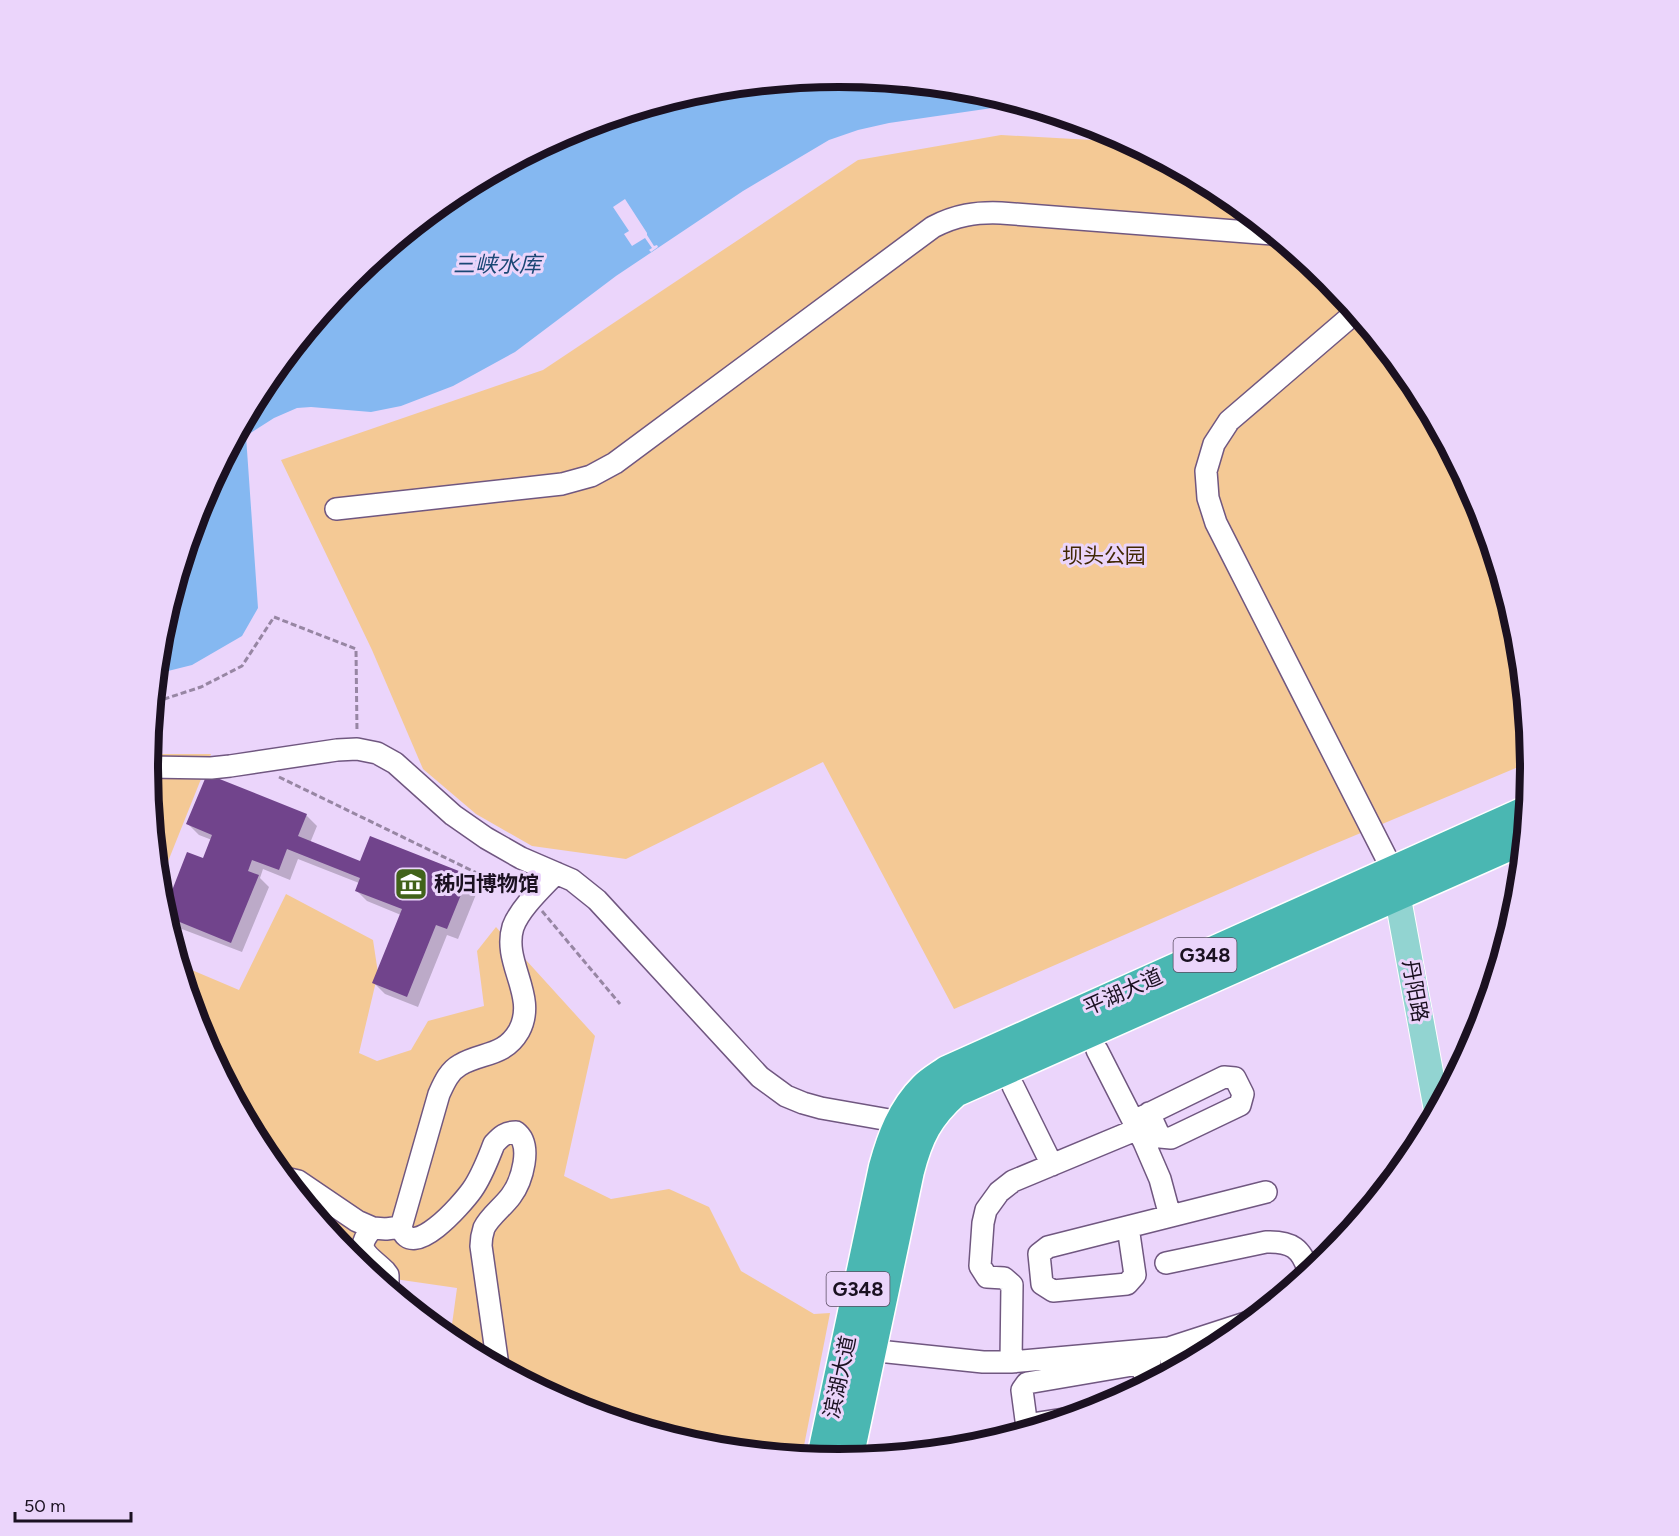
<svg xmlns="http://www.w3.org/2000/svg" width="1679" height="1536" viewBox="0 0 1679 1536" font-family="Figtree,'Noto Sans SC',sans-serif">
  <style>
    .green { fill: #f4c995 }
    .water { fill: #85b8f1 }
    .pier { fill: #ebd5fb }
    .shadow { fill: #0003 }
    .building { fill: #71448c }
    .lines { fill: none; stroke-linecap: round; stroke-linejoin: round }
    .minor-casing { stroke: #705780; stroke-width: 24 }
    .major-casing { stroke: #fff; stroke-width: 28 }
    .highway-casing { stroke: #fff; stroke-width: 33 }
    .path { stroke: #9786a3; stroke-width: 3; stroke-dasharray: 6 3; stroke-linecap: butt }
    .minor { stroke: #fff; stroke-width: 21 }
    .major { stroke: #92d4d1; stroke-width: 26 }
    .highway { stroke: #4ab7b2; stroke-width: 30 }
    .labels { text-anchor: middle; stroke-width: 6; stroke-linejoin: round; paint-order: stroke }
    .shield { fill: #ebd5fb; stroke: #594c62; stroke-width: 1.5 }
    .shield-label { font-size: 20px; font-weight: bold; fill: #1b1121 }
    .park-label { font-size: 21px; fill: #402703; stroke: #ebd5fb }
    .poi-label { font-size: 21px; font-weight: bold; fill: #1b1121; stroke: #ebd5fb; text-anchor: start }
    .street-label { font-size: 21px; fill: #1b1121; stroke: #ebd5fb }
    .water-label { font-size: 22px; font-style: italic; fill: #1a4775; stroke: #ebd5fb }
    .rim { fill: none; stroke: #1b1121; stroke-width: 8 }
  </style>
  <rect width="100%" height="100%" fill="#ebd5fb"/>
  <path class="green" d="M1001 135 1128 142 1224 193 1329 279 1415 384 1478 504 1518 633 1530 762 1313 853 954 1009 823 762 626 859 532 846 476 814 423 769 372 650 281 460 543 370 858 160Z
    M149 754H211L159 884 148 768Z
    M286 894 373 940 378 973 359 1053 377 1061 411 1050 428 1021 484 1006 477 951 496 927 595 1036 564 1176 611 1199 669 1189 709 1207 741 1271 814 1314 830 1313 802 1456 704 1446 575 1407 450 1339 457 1288 374 1276 350 1257 264 1152 201 1032 180 965 239 990Z"/>
  <path class="water" d="M840 77 975 90 1020 104 889 123 858 130 829 140 743 191 616 276 515 352 453 386 401 406 371 412 311 407 297 408 274 418 246 436 258 608 242 636 192 665 168 671 157 672 161 633 201 503 265 384 351 279 456 193 575 129 705 90Z"/>
  <path class="pier" d="M625 199 647 233V235L654 246 657 245 658 247 651 252 649 250 652 248 645 238 632 246 624 234 629 231 613 207Z"/>
  <path class="shadow" d="M306 815 317 826 310 843 361 863 468 876 479 887 458 939 447 935 418 1007 385 994 374 983 401 915 367 901 356 890 359 883 298 859 290 880 263 869 260 878 269 887 242 952 174 926 165 916 164 913 188 854 204 860 212 840 199 835 188 824Z"/>
  <path class="building" d="M207 774 307 814 298 836 360 861 370 836 469 875 447 929 436 925 407 997 372 983 402 909 355 891 360 878 287 849 279 870 252 860 248 871 259 875 231 943 165 916 164 911 187 852 203 858 212 835 186 824Z"/>
  <g class="lines">
    <g class="minor-casing">
      <path id="minor" d="M1356 312 1229 421 1214 444 1206 471 1208 498 1216 523 1393 871
        M336 509 562 484 591 476 615 463 933 227C956 215 976 212 1001 213L1274 234
        M148 767 211 768 230 766 337 750 357 749 377 753 395 763 453 815 486 838 521 858 572 880 597 900 760 1077 786 1096 803 1103 821 1108 912 1124
        M1097 1050 1144 1142 1160 1179 1170 1216
        M1013 1086 1052 1165
        M1134 1121 1224 1077 1235 1078 1243 1094 1240 1105 1171 1138 1160 1137 1149 1113
        M285 1178 298 1181 357 1221 373 1228 386 1229 401 1227
        M1128 1227 1135 1275 1127 1284 1053 1291 1042 1284 1039 1254 1048 1247 1266 1192
        M373 1228C352 1250 369 1255 385 1271L388 1275V1287
        M1166 1263 1266 1242C1291 1241 1302 1248 1309 1273
        M1169 1348 1173 1370
        M859 1349 983 1362H1011L1169 1348 1249 1322
        M1011 1362 1012 1285 1004 1278 987 1277 980 1266 983 1223 986 1210 999 1192 1013 1181 1138 1129
        M1142 1363 1146 1384
        M498 1366 481 1246C481 1240 482 1234 484 1228 490 1216 503 1207 511 1196 522 1181 533 1145 516 1132 506 1132 501 1136 494 1144 488 1159 482 1176 472 1190 462 1204 411 1263 401 1227L439 1094C444 1083 449 1071 460 1065 482 1052 504 1057 519 1031 538 996 502 963 513 927 520 908 542 888 556 873
        M1064 1419 1032 1424 1026 1420 1022 1390 1027 1383 1150 1362"/>
    </g>
    <g class="major-casing">
      <path id="major" d="M1394 877 1437 1110"/>
    </g>
    <g class="highway-casing">
      <path id="highway" d="M822 1458 884 1167C892 1138 902 1110 924 1088 931 1081 940 1076 947 1071L1527 811
        M848 1459 909 1171C918 1136 928 1116 955 1092L1524 839"/>
    </g>
    <path class="path" d="M155 702 201 687 242 666 274 617 356 649 357 732
      M279 777 516 892
      M542 911 620 1004"/>
    <use href="#minor" class="minor"/>
    <use href="#major" class="major"/>
    <use href="#highway" class="highway"/>
  </g>
  <defs>
    <g id="museum-square" transform="scale(1.725)"><rect x="-9" y="-9" width="18" height="18" rx="4" fill="#41631a" stroke="#ebd5fb"/><path d="M0-6L6-3V-2H-6V-3ZM-5-1h2V3h-2ZM-1-1h2V3h-2ZM3-1h2V3H3ZM-6 4H6V6H-6Z" fill="#fff"/></g>
  </defs>
  <g fill-rule="evenodd">
    <use href="#museum-square" x="411" y="884"/>
  </g>
  <g class="labels">
    <g class="shield">
      <rect x="1173.5" y="938" width="63" height="34" rx="4.5"/>
      <rect x="826.5" y="1272" width="63" height="34" rx="4.5"/>
    </g>
    <g class="shield-label">
      <text x="1205" y="962">G348</text>
      <text x="858" y="1296">G348</text>
    </g>
    <g class="park-label">
      <text x="1104" y="563">坝头公园</text>
    </g>
    <g class="poi-label">
      <text x="434" y="891">秭归博物馆</text>
    </g>
    <g class="street-label">
      <text transform="translate(1415 991) rotate(80)" y="7">丹阳路</text>
      <text transform="translate(1123 992) rotate(-24)" y="7">平湖大道</text>
      <text transform="translate(840 1377) rotate(-78)" y="7">滨湖大道</text>
    </g>
    <g class="water-label">
      <text x="497" y="272">三峡水库</text>
    </g>
  </g>
  <path d="M0 0H1679V1536H0ZM158 768a681 681 0 1 1 1362 0a681 681 0 1 1-1362 0Z" fill="#ebd5fb" fill-rule="evenodd"/>
  <path class="rim" d="M158 768a681 681 0 1 1 1362 0a681 681 0 1 1-1362 0Z"/>
  <path d="M15 1512v9h116v-9" fill="none" stroke="#1b1121" stroke-width="3"/>
  <text x="24" y="1512" font-size="18" fill="#1b1121" stroke="#ebd5fb" stroke-width="4.5" paint-order="stroke">50 m</text>
</svg>
